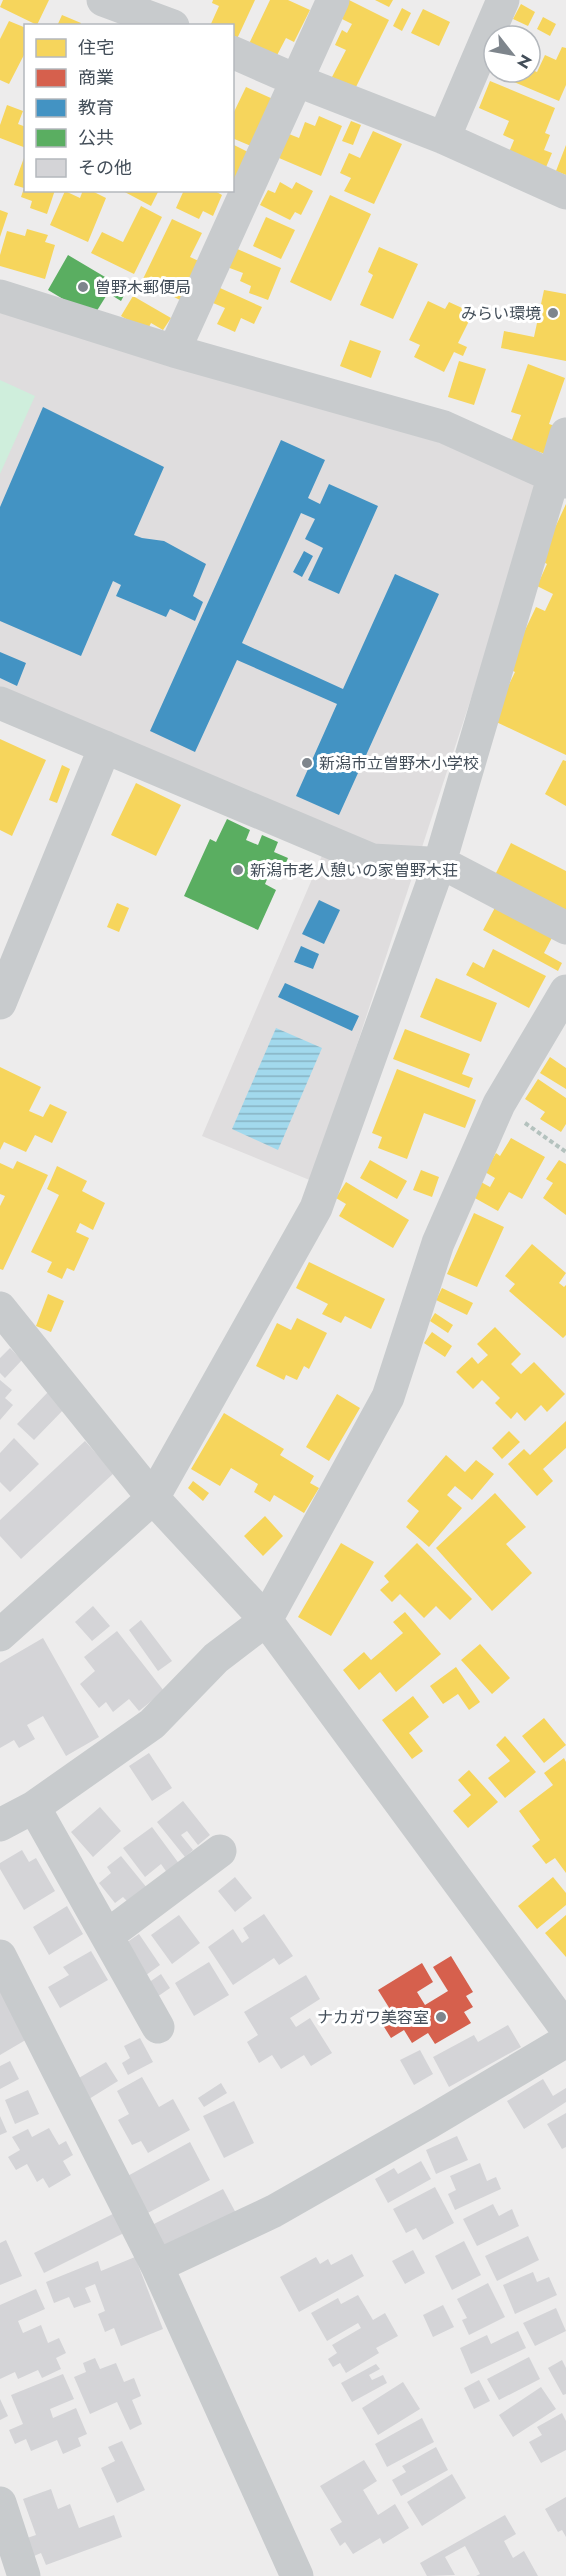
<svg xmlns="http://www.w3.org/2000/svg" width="566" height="2576" viewBox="0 0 566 2576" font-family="Jost,'Noto Sans JP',sans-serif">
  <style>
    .education { fill: #dfddde }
    .park { fill: #cfeedc }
    .water { fill: url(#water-rules) }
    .homes { fill: #f6d55c }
    .shops { fill: #d6604d }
    .schools { fill: #4393c3 }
    .public { fill: #5aae61 }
    .building { fill: #d4d4d7 }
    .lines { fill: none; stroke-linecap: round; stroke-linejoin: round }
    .path { stroke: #b4c2be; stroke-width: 4; stroke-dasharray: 4.5 3; stroke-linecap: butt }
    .minor { stroke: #c8cbcd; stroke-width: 33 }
    .poi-dot { fill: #7e858c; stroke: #fff; stroke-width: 2 }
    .labels { text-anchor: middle; stroke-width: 6; stroke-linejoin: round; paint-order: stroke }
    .poi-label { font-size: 16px; fill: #434e59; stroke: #fff; text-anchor: start }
  </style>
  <defs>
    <pattern id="water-rules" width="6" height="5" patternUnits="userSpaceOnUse" patternTransform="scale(1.5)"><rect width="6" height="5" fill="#a2d9ed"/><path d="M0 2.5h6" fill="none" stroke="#86b2c3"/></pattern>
  </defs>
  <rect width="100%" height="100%" fill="#edecec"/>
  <path class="education" d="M0 308 441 443 542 483 312 1181 202 1136 330 837 0 689Z"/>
  <path class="park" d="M0 380 35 396 0 474Z"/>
  <path class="water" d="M276 1028 322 1048 278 1150 232 1129Z"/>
  <path class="homes" d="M3 0H49L37 25 0 7Z
    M213 0H255L236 41 232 40V26H210L219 6 212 3Z
    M270 0H288L310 10 294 42 286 38 274 61 247 48Z
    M344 0H349L389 20 355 89 332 77 346 50 335 45 342 30 347 33 352 24 336 16Z
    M375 0H393L389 7Z
    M521 4 535 12 528 26 513 19Z
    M402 8 411 13 402 31 393 26Z
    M423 9 450 22 439 46 411 33Z
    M62 15 81 23 80 26H57Z
    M543 17 556 24 550 36 537 29Z
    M9 21 26 28V51L9 84 0 80V39Z
    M511 26 531 36H506Z
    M562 47 566 48V85L559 101 507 79 509 72H530V69L537 72 545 55 556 60Z
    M490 81 555 108 545 133 550 135 544 150 552 153 544 172 507 157 514 140 503 135 509 121 479 108Z
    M246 87 273 99 251 146 232 138V116Z
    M7 105 23 111 18 124 26 127V148L0 138V125Z
    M319 116 342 126 321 176 279 158 289 134 299 138 305 122 315 126Z
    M351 121 361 125 353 145 342 141Z
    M373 131 402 144 374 204 344 191 351 178 340 173 349 153 360 158Z
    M232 144 248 152 232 185Z
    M566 145V175L556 171Z
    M25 155 26 190H55L47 214 30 208 32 201 21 197 24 188 14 185Z
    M280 182 292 189 296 182 313 191 301 215 295 212 290 220 260 205 268 190 275 193Z
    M83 190H90L106 198 88 242 50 225 65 191 80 198Z
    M121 190H159L151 206Z
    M184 190H213L222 195 213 216 203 211 199 219 176 208Z
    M330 195 371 214 331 301 290 282Z
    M141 206 162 217 134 274 91 253 102 232 123 242Z
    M0 210 8 213 0 237Z
    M266 217 295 230 281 259 253 246Z
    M172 219 202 233 190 257 203 263 184 302 142 281Z
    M27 229 48 235 45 242 55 245 45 279 0 266V255L7 231 25 236Z
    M379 247 418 264 393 319 360 305 373 275 368 272Z
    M235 248 281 268 268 300 249 293 251 286 240 281 243 273 227 267Z
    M220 288 262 307 254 324 241 318 235 332 217 324 225 308 213 303Z
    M544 290 566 294V361L501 348 504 331 534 337Z
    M133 296 171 318 163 330 151 323 147 331 121 316Z
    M428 301 445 309 449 302 473 313 458 343 467 347 463 356 454 352 444 372 414 357 420 345 409 340Z
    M350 340 381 351 371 378 340 366Z
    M459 361 486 369 474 405 448 397Z
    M528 364 565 378 549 424 558 427 548 455 511 442 521 415 511 412Z
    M566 504V755L492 720 515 672 507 668 536 607 545 611 553 594 537 586 547 564 540 560Z
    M0 739 46 760 12 836 0 830Z
    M563 760 566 761V806L545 794Z
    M62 765 70 769 57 803 49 800Z
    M136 783 181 805 156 856 111 835Z
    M511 843 566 871V914L494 877Z
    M498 902 555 932 544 953 562 963 558 971 483 930Z
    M117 903 129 908 119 932 107 927Z
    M493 949 546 976 529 1008 466 975 473 962 484 968Z
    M436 978 497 1003 481 1042 420 1017Z
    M405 1029 470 1054 462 1074 473 1078 469 1088 393 1059Z
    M550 1057 566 1068V1089L540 1073Z
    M0 1067 41 1087 29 1111 43 1117 50 1104 67 1112 52 1143 35 1135 26 1152 4 1142 0 1150Z
    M397 1069 476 1100 465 1128 424 1113 407 1159 378 1148 382 1137 372 1133Z
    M538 1079 566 1098V1124L561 1132 540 1119 545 1112 525 1099Z
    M511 1138 545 1157 522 1199 509 1192 498 1211 473 1197 481 1182 490 1187 495 1178 485 1172 496 1153 500 1156Z
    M370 1160 407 1181 397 1199 360 1178Z
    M559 1160 566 1164V1215L543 1198 553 1183 546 1179Z
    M17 1161 48 1175 3 1270 0 1269V1206L5 1196 0 1194V1163L13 1169Z
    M57 1166 87 1181 82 1191 105 1203 93 1230 80 1223 76 1232 89 1238 74 1271 67 1268 62 1279 47 1272 52 1262 31 1252 59 1195 47 1189Z
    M421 1170 439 1177 432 1197 413 1190Z
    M346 1182 409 1220 393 1248 339 1216 346 1204 336 1198Z
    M474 1213 504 1227 477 1287 447 1274Z
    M532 1244 566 1273 559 1283 564 1287 566 1285V1335L563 1338 509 1291 515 1284 505 1276Z
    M309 1262 385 1299 371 1329 345 1316 341 1323 322 1314 328 1304 296 1288Z
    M442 1288 473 1303 467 1315 436 1300Z
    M48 1294 64 1301 51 1332 36 1326Z
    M435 1313 453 1325 448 1333 430 1321Z
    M297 1318 327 1333 309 1369 304 1366 297 1380 286 1375 284 1380 256 1366 277 1323 291 1330Z
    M495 1327 521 1354 511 1364 521 1374 534 1362 565 1394 547 1412 541 1405 525 1421 517 1412 511 1419 495 1403 500 1398 482 1380 473 1389 456 1372 472 1357 478 1364 488 1355 477 1344Z
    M432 1332 452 1346 445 1357 424 1343Z
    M337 1394 360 1408 329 1461 306 1447Z
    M224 1413 284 1449 280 1455 314 1476 310 1483 319 1488 304 1513 274 1495 270 1502 254 1492 258 1484 231 1468 220 1486 191 1469Z
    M566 1421V1448L543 1469 553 1481 537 1496 508 1464 524 1449 530 1455Z
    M509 1431 520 1442 502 1459 492 1448Z
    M446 1455 465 1472 476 1460 494 1474 472 1500 455 1486 447 1495 462 1508 429 1547 406 1527 419 1511 407 1501Z
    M193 1481 209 1493 203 1501 188 1488Z
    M495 1493 526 1527 506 1544 532 1573 492 1611 436 1548Z
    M265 1516 283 1536 263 1556 244 1536Z
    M341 1543 374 1562 331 1636 298 1617Z
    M417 1543 472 1599 450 1620 436 1606 424 1618 400 1594 392 1602 380 1590 389 1582 384 1576Z
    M405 1612 441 1654 396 1692 380 1672 359 1690 343 1670 364 1652 371 1660 403 1633 393 1622Z
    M480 1644 510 1678 492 1694 461 1660Z
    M456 1667 480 1702 469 1710 458 1694 443 1704 430 1686Z
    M413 1696 429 1717 409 1733 423 1751 412 1759 382 1720Z
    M544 1718 566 1745 544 1763 522 1736Z
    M505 1736 536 1772 505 1798 488 1778 510 1761 496 1745Z
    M564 1758 566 1762V1873L555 1858 546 1864 532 1846 540 1840 519 1811 553 1785 544 1773Z
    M469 1770 498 1802 468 1828 453 1811 471 1795 458 1780Z
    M553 1877 566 1893V1905L537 1929 518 1906Z
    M566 1915V1957L545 1933Z"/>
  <path class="shops" d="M451 1956 473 1992 466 1996 473 2007 464 2012 471 2023 435 2044 428 2033 412 2043 404 2030 391 2038 381 2022 393 2014 378 1990 422 1963 433 1982 417 1992 425 2005 448 1991 433 1967Z"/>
  <path class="schools" d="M43 407 164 467 134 535 142 538 164 541 206 564 193 596 203 602 195 621 170 609 166 617 116 596 121 585 113 581 81 656 0 621V507Z
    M281 440 325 460 308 498 320 504 329 484 378 506 339 594 308 580 323 548 305 539 315 519 301 513 242 643 343 689 395 574 439 594 339 815 296 796 337 704 237 660 195 752 150 731Z
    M304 551 313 556 302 577 293 572Z
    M0 652 26 663 17 686 0 678Z
    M319 900 340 910 324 944 302 934Z
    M301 946 319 954 313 969 294 962Z
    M285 983 359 1016 352 1031 278 997Z"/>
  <path class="public" d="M68 255 127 290 121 301 108 293 93 317 48 290Z
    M227 819 250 830 246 840 258 845 262 835 278 842 274 852 288 858 281 874 271 870 265 884 276 890 258 930 184 896 210 839 216 842Z"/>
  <path class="building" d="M10 1348 22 1360 5 1378 0 1373V1358Z
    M0 1380 12 1390 5 1398 13 1405 0 1420Z
    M50 1390 67 1406 34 1440 17 1424Z
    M14 1438 39 1464 10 1492 0 1482V1453Z
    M85 1441 114 1473 21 1559 0 1536V1520Z
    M93 1606 110 1626 92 1641 75 1622Z
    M141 1620 172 1661 158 1671 129 1630Z
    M117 1631 164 1691 139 1711 129 1699 113 1712 106 1702 99 1708 80 1684 95 1671 84 1657Z
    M43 1638 99 1737 66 1756 43 1716 27 1725 35 1739 19 1748 14 1740 0 1748V1663Z
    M149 1753 172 1788 152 1801 129 1766Z
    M183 1801 210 1835 198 1845 187 1831 181 1835 193 1850 185 1857 157 1822Z
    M100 1807 121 1831 93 1857 71 1832Z
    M152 1827 180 1865 168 1874 161 1864 145 1877 123 1848Z
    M22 1850 29 1862 36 1858 55 1891 24 1910 0 1869V1863Z
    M121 1856 147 1888 129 1903 123 1897 115 1903 99 1883 111 1873 107 1867Z
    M235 1877 252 1898 235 1912 218 1891Z
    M67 1906 83 1934 49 1955 33 1927Z
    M264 1914 293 1956 279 1965 274 1958 233 1985 208 1947 233 1929 242 1943 249 1938 243 1928Z
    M179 1915 200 1943 172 1964 151 1935Z
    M139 1934 160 1965 142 1978 120 1947Z
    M91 1951 108 1980 60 2008 48 1987 69 1975 63 1967Z
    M209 1962 229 1995 194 2016 175 1983Z
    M161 1974 170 1988 157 1997 148 1983Z
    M306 1975 320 1999 290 2018 296 2027 310 2018 332 2053 311 2066 304 2055 281 2069 272 2055 259 2063 247 2042 258 2035 244 2012Z
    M0 1988 29 2038 0 2055Z
    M508 2025 521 2047 449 2087 433 2057 474 2035 478 2042Z
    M140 2038 153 2062 128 2075 122 2063 130 2058 124 2046Z
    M420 2050 433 2074 414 2085 400 2060Z
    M10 2061 19 2079 0 2089V2066Z
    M106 2062 118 2081 89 2099 77 2079Z
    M142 2077 159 2107 173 2099 190 2130 148 2153 141 2141 132 2145 118 2120 129 2114 117 2091Z
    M543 2079 553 2096 566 2088V2102L524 2129 507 2101Z
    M221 2083 227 2093 204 2107 198 2098Z
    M28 2090 39 2114 15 2124 5 2100Z
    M234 2101 254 2143 224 2158 203 2116Z
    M566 2113V2147L562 2149 547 2124Z
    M0 2116 7 2132 0 2135Z
    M49 2128 59 2145 66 2141 73 2155 63 2161 71 2175 49 2188 43 2178 37 2182 27 2164 16 2170 8 2157 20 2150 12 2137 28 2129 32 2137Z
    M457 2136 468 2160 436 2174 426 2150Z
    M190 2142 210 2180 142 2216 122 2179Z
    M421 2161 431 2179 388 2203 375 2179 394 2168 398 2174Z
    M480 2163 487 2181 496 2177 501 2189 455 2210 448 2194 456 2190 450 2176Z
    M435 2187 454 2223 423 2240 416 2228 406 2233 393 2209Z
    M223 2189 237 2215 164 2253 150 2226Z
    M493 2204 499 2216 512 2209 519 2226 477 2246 463 2219Z
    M119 2211 128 2231 44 2273 34 2253Z
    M528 2236 539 2260 497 2281 485 2256Z
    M6 2240 22 2276 0 2285V2243Z
    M464 2241 481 2275 452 2290 435 2256Z
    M413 2250 425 2273 405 2284 392 2261Z
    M352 2254 364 2276 299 2312 280 2277 316 2257 320 2264 328 2259 331 2265Z
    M135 2257 163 2329 121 2346 114 2328 105 2332 98 2314 105 2311 95 2284 85 2288 91 2302 74 2308 69 2297 54 2303 46 2282 98 2261 101 2271Z
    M533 2272 537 2282 549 2277 557 2295 515 2314 503 2285Z
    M488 2283 505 2317 469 2335 462 2320 467 2318 457 2299Z
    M36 2289 45 2309 18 2321 23 2333 41 2325 48 2343 59 2338 66 2353 56 2358 61 2369 42 2378 38 2370 18 2379 15 2372 0 2379V2305Z
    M358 2295 373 2320 385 2313 398 2336 376 2348 379 2353 346 2373 340 2363 333 2367 328 2359 337 2353 332 2345 361 2328 358 2323 327 2341 311 2313 338 2298 341 2304Z
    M443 2305 454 2327 433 2337 423 2315Z
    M556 2308 566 2331 535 2346 523 2323Z
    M518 2331 526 2348 471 2374 460 2348 487 2335 491 2344Z
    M529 2357 540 2379 499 2400 487 2379Z
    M95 2358 100 2369 116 2363 124 2382 134 2378 141 2396 132 2400 142 2424 130 2430 117 2402 90 2414 74 2377 86 2372 83 2363Z
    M562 2360 566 2368V2394L563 2395 548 2368Z
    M376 2364 380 2369 369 2375 372 2380 383 2375 387 2383 352 2402 341 2383Z
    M63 2374 74 2399 50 2409 53 2418 76 2408 87 2434 78 2438 81 2446 63 2454 57 2440 31 2451 26 2439 15 2444 9 2430 23 2424 11 2395Z
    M479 2380 490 2401 474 2409 464 2388Z
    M403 2382 420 2409 378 2435 362 2408Z
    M541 2387 556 2409 513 2437 499 2415Z
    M0 2399 8 2416 0 2420Z
    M562 2413 566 2421V2450L541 2463 529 2442 542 2435 537 2427Z
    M422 2418 434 2442 387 2467 375 2444Z
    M122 2441 145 2490 117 2503 101 2468 115 2461 108 2447Z
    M436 2447 448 2470 401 2496 392 2480 406 2472 402 2466Z
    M364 2460 377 2481 363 2490 378 2515 395 2504 409 2528 383 2544 380 2538 353 2554 345 2542 340 2546 330 2529 342 2522 320 2486Z
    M452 2474 466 2498 422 2526 407 2502Z
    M51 2489 58 2509 70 2504 79 2528 114 2515 122 2537 46 2565 41 2553 34 2556 27 2538 36 2535 23 2499Z
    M566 2497V2537L562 2530 558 2532 545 2509Z
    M505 2515 516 2534 504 2541 513 2558 524 2551 538 2576H476L480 2574 465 2546 445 2557 455 2575 427 2576 420 2563Z"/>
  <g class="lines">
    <path class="path" d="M525 1123 566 1152"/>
    <path class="minor" d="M103 0 173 26
      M232 52 298 81 444 138 566 193
      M444 138 503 0
      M0 296 174 351 444 427 566 482
      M174 351 333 0
      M0 703 372 860 428 863 440 862 566 928
      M0 1003 105 747
      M0 1308 153 1498 266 1620 562 2023 566 2025
      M0 1635 153 1498 316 1208 440 862 566 434
      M34 1807 158 2027
      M0 1825 34 1807 152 1724 216 1658 266 1620 388 1397 438 1243 499 1104 566 991
      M108 1935 220 1851
      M0 1956 157 2266
      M0 2503 24 2576
      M297 2576 157 2266 274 2211 430 2122 566 2041"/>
  </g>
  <g class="poi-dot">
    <circle cx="83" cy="287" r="6"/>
    <circle cx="553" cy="313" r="6"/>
    <circle cx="307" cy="763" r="6"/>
    <circle cx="238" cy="870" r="6"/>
    <circle cx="441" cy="2017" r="6"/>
  </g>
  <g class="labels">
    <g class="poi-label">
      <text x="95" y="293">曽野木郵便局</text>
      <text x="541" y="319" text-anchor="end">みらい環境</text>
      <text x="319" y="769">新潟市立曽野木小学校</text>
      <text x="250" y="876">新潟市老人憩いの家曽野木荘</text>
      <text x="429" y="2023" text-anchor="end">ナカガワ美容室</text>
    </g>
  </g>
  <rect x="24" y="24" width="210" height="168" fill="#ffffff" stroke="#b4b8bd" stroke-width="1.5"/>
  <rect x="36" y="39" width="30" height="18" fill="#f6d55c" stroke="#b4b8bd" stroke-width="1.5"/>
  <text x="78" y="54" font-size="18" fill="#434e59">住宅</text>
  <rect x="36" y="69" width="30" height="18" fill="#d6604d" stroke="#b4b8bd" stroke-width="1.5"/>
  <text x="78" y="84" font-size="18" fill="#434e59">商業</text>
  <rect x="36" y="99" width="30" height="18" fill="#4393c3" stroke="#b4b8bd" stroke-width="1.5"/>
  <text x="78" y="114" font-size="18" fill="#434e59">教育</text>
  <rect x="36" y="129" width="30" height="18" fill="#5aae61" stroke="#b4b8bd" stroke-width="1.5"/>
  <text x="78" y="144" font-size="18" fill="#434e59">公共</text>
  <rect x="36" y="159" width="30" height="18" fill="#d4d4d7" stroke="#b4b8bd" stroke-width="1.5"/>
  <text x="78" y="174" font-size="18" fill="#434e59">その他</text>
  <g transform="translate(512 54) rotate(121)"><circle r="28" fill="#ffffff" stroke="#b4b8bd" stroke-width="1.5"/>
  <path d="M0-4.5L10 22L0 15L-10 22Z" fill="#7e858c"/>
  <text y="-9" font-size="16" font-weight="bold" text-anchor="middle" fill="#434e59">N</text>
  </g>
</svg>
